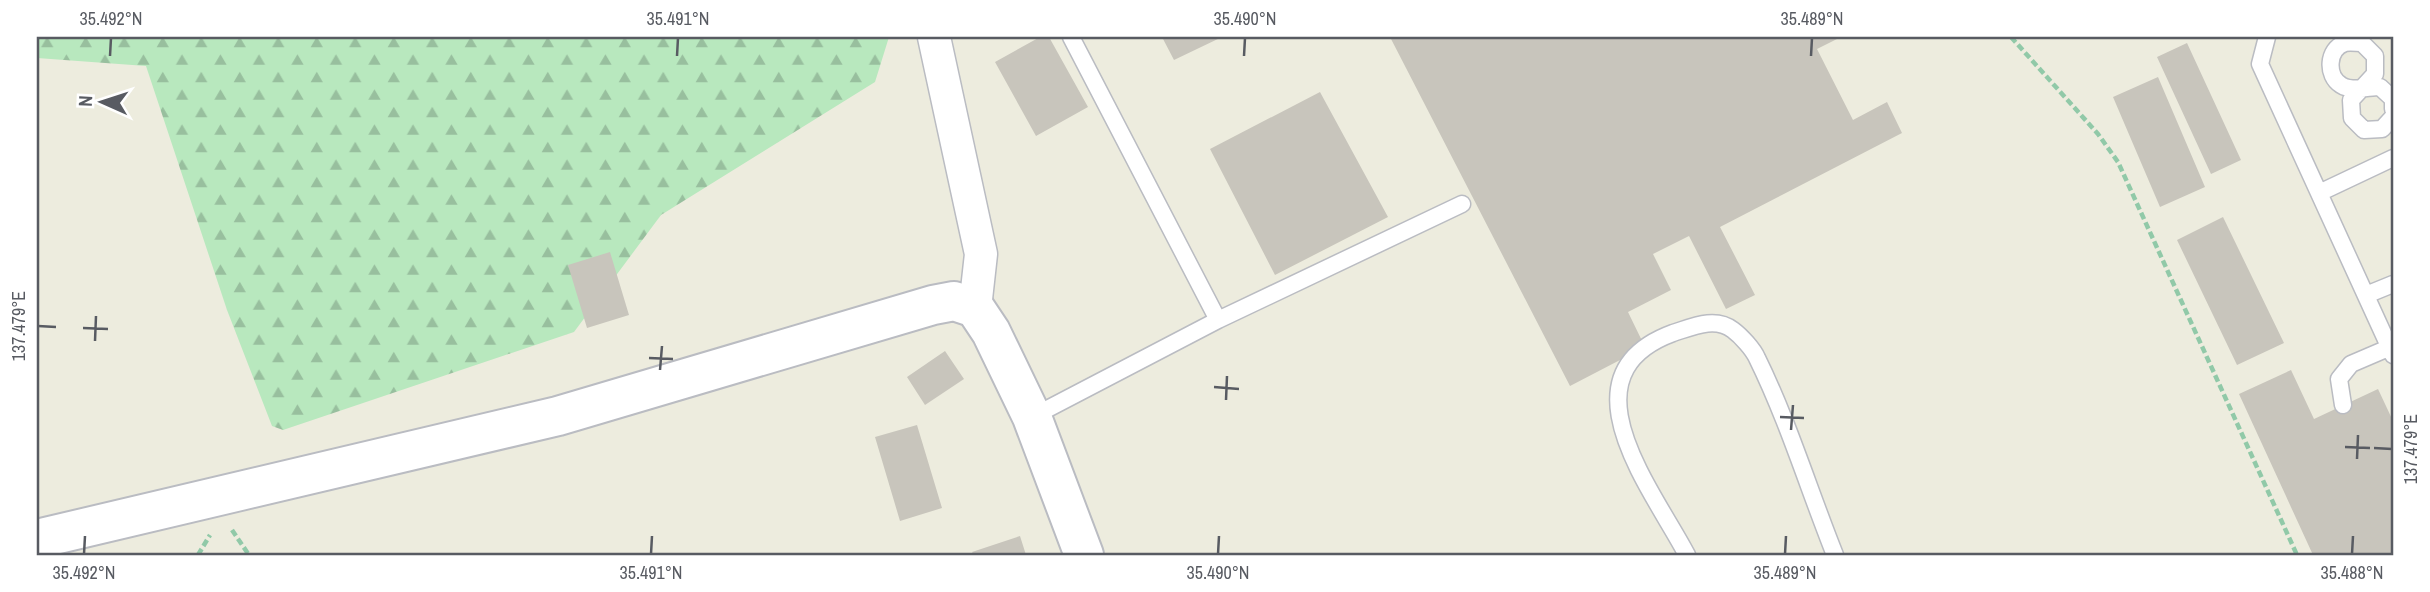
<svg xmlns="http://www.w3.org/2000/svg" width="2430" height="592" viewBox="0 0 2430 592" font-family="'Archivo Narrow',sans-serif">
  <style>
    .forest { fill: url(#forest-firs) }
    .building { fill: #c8c5bc }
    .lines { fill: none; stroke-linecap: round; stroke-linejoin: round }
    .service-casing { stroke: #babcc2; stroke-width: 19 }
    .minor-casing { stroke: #babcc2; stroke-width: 35 }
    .tertiary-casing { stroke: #babcc2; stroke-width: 42 }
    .path { stroke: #91c9a8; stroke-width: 4.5; stroke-dasharray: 7 3.5; stroke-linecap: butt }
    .service { stroke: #fff; stroke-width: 16 }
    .minor { stroke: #fff; stroke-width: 32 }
    .tertiary { stroke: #fff; stroke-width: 38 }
    .ticks { fill: none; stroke: #585b62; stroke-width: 2.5 }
    .neatline { fill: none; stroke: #585b62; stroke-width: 2.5 }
    .ticks-label { font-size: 18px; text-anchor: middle; fill: #585b62 }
  </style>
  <defs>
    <pattern id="forest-firs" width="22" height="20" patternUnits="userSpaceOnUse" patternTransform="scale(1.75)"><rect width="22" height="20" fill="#b8e8be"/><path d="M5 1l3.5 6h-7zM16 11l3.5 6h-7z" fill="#98bf9e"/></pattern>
  </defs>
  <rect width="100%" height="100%" fill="#edecde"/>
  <path class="forest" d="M37 37H889L875 82 661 215 574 332 283 430 272 426 227 310 146 66 37 58Z"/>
  <path class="building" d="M1040 37H1049L1088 107 1036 136 995 62Z
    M1162 37H1222L1174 60Z
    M1390 37H1841L1817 49 1853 120 1887 102 1902 133 1720 227 1755 295 1726 309 1689 236 1653 254 1671 290 1628 312 1645 347 1570 386Z
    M2187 43 2241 160 2211 174 2157 57Z
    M2158 77 2205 187 2160 207 2113 97Z
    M1320 92 1388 217 1275 275 1210 149Z
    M2223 217 2284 343 2237 365 2177 240Z
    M610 252 629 315 587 328 568 265Z
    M945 351 964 379 925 405 907 377Z
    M2291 370 2314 419 2378 389 2393 421V555H2313L2239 394Z
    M917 425 942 508 900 521 875 437Z
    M1020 536 1026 555H974L972 552Z"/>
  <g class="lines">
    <g class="service-casing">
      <path id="service" d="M1071 37 1218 320
        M2267 37 2260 64 2393 355
        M2393 109V99L2380 87C2368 87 2351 92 2341 85 2326 76 2327 49 2345 43 2350 42 2357 43 2362 43L2375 56V74L2351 100 2352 118 2364 130 2382 129 2393 117
        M2319 193 2393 158
        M2366 295 2393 284
        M2343 405 2339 379 2351 364 2393 346
        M1032 417 1218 320 1462 204
        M1687 555C1653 490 1559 375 1673 333 1692 327 1715 316 1733 330 1741 336 1753 349 1757 358 1788 421 1809 490 1835 555"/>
    </g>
    <g class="minor-casing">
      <path id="minor" d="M934 37 981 254 975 308"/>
    </g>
    <g class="tertiary-casing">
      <path id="tertiary" d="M37 539 558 416 933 305 954 301 975 308 991 332 1032 417 1084 555"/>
    </g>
    <path class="path" d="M2011 37 2098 134 2118 162 2297 555
      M232 530 249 555
      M198 555 210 535"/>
    <use href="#service" class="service"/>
    <use href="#minor" class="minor"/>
    <use href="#tertiary" class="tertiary"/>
  </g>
  <path class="ticks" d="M110 56 111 38M677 56 678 38M1244 56 1245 38M1811 56 1812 38M38 326 56 327M83 328 108 329M95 341 96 316M649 358 673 359M660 370 662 346M1214 387 1239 389M1226 400 1227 376M1780 417 1804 418M1791 430 1793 405M2345 447 2370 448M2374 448 2392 449M2357 459 2358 435M84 554 85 536M651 554 652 536M1218 554 1219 536M1785 554 1786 536M2352 554 2353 536"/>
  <rect width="2430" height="592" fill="none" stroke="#ffffff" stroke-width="77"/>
  <g transform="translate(102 102) rotate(273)" stroke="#ffffff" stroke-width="5" paint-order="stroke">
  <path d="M0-5L12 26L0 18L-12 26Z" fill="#585b62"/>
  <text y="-10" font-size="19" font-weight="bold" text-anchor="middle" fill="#585b62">N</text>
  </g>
  <rect x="38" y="38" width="2354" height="516" class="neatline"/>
  <g class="ticks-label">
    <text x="111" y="25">35.492°N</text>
    <text x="678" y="25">35.491°N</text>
    <text x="1245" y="25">35.490°N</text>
    <text x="1812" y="25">35.489°N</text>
    <text transform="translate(19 326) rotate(-90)" y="6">137.479°E</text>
    <text transform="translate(2411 449) rotate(-90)" y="6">137.479°E</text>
    <text x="84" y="579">35.492°N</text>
    <text x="651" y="579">35.491°N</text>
    <text x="1218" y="579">35.490°N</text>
    <text x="1785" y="579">35.489°N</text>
    <text x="2352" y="579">35.488°N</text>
  </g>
</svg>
